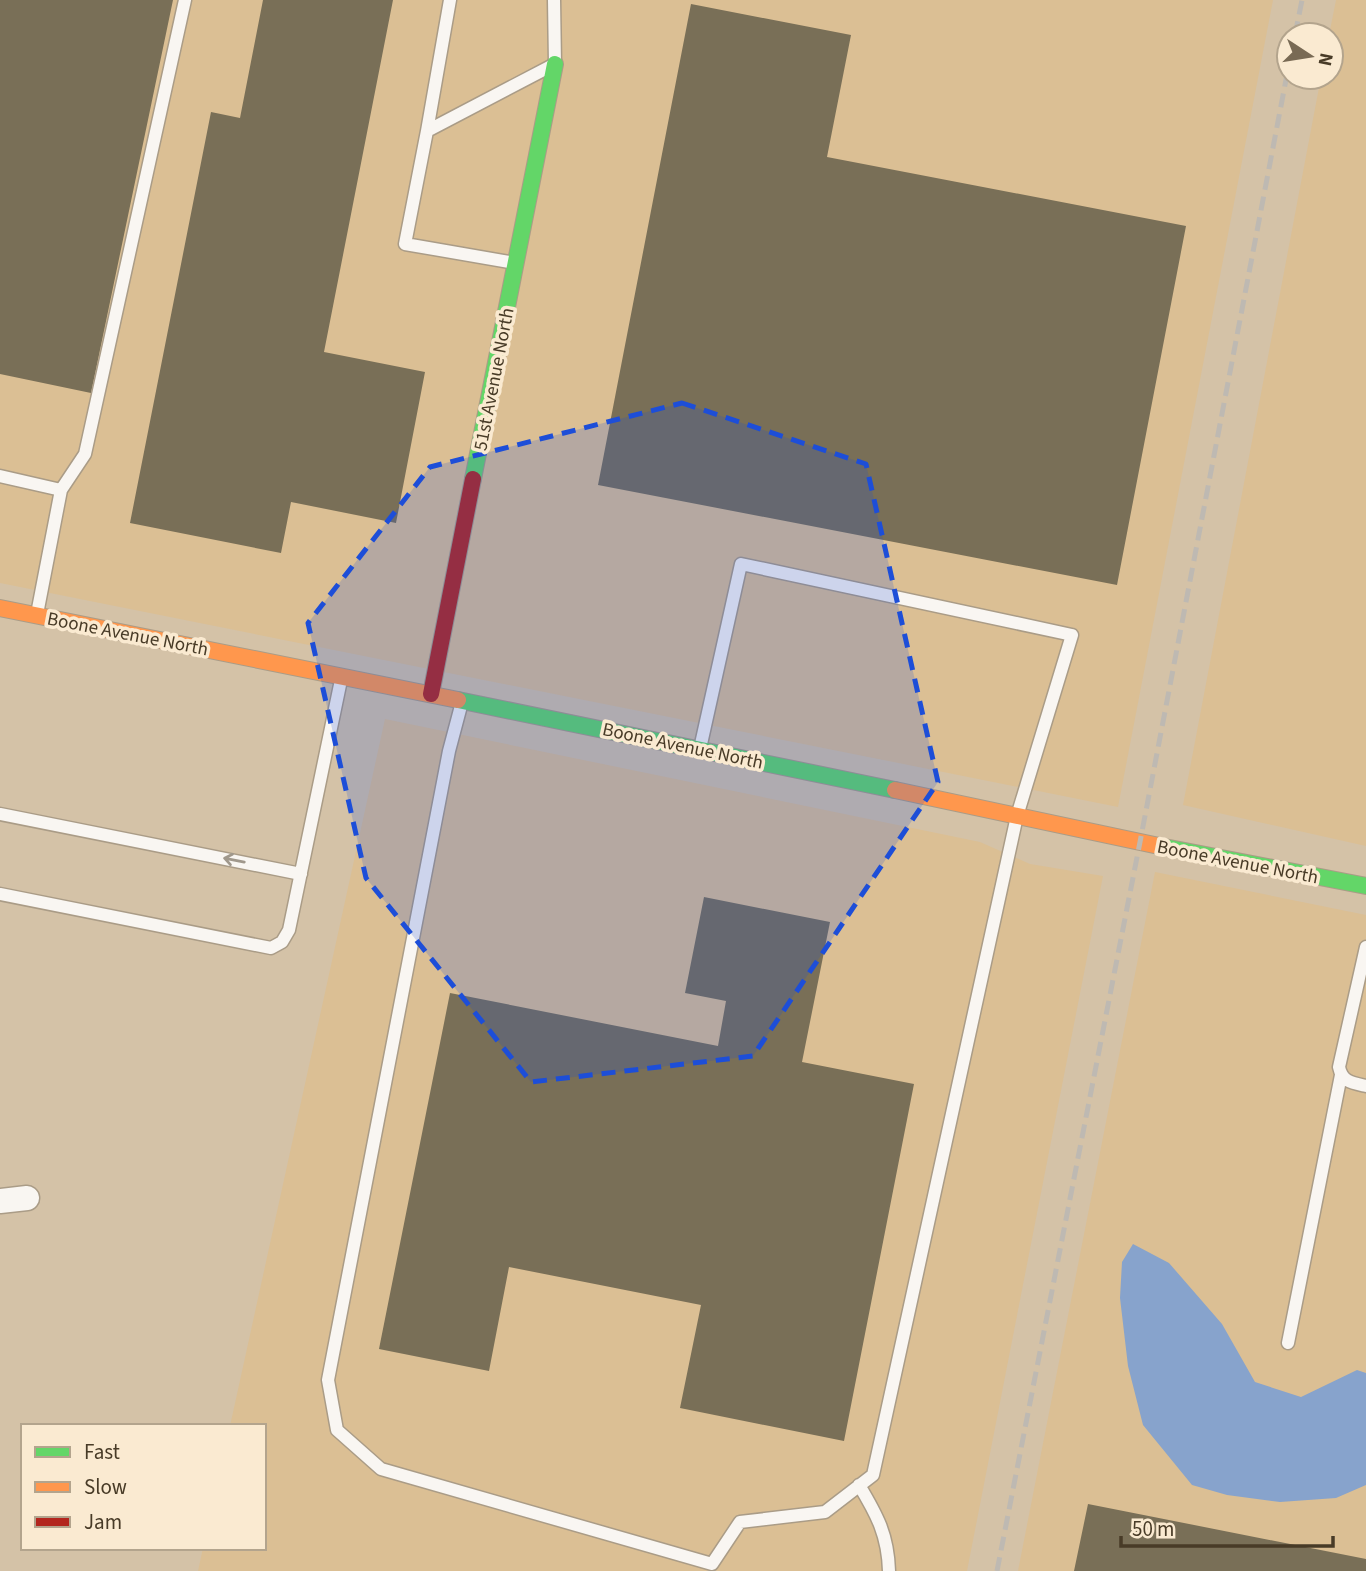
<svg xmlns="http://www.w3.org/2000/svg" width="1366" height="1571" viewBox="0 0 1366 1571" font-family="'Source Sans 3',sans-serif">
  <style>
    .built { fill: #dbbf94 }
    .water { fill: #87a3cc }
    .building { fill: #796f57 }
    .lines { fill: none; stroke-linecap: round; stroke-linejoin: round }
    .lane-casing { stroke: #aa9c87; stroke-width: 15 }
    .street-casing { stroke: #aa9c87; stroke-width: 27 }
    .fast-casing { stroke: #aa9c87; stroke-width: 18 }
    .slow-casing { stroke: #aa9c87; stroke-width: 18 }
    .jam-casing { stroke: #aa9c87; stroke-width: 18 }
    .lane { stroke: #f9f6f2; stroke-width: 12 }
    .street { stroke: #f9f6f2; stroke-width: 24 }
    .fast { stroke: #63d668; stroke-width: 16 }
    .slow { stroke: #ff974d; stroke-width: 16 }
    .jam { stroke: #b3261e; stroke-width: 16 }
    .rail { stroke: #beb9b2; stroke-width: 5; stroke-dasharray: 14 7; stroke-linecap: butt }
    .oneway { stroke: #a0988c }
    .marked { fill: #1d4ed8; fill-opacity: 0.2; stroke: #1d4ed8; stroke-width: 5; stroke-dasharray: 14 9; stroke-linejoin: round }
    .labels { text-anchor: middle; stroke-width: 7; stroke-linejoin: round; paint-order: stroke }
    .street-label { font-size: 19px; fill: #483b27; stroke: #faead1 }
  </style>
  <rect width="100%" height="100%" fill="#d4c2a7"/>
  <path class="built" d="M0 0H1273L1118 807 0 583Z
    M1336 0H1366V846L1183 805 1321 77H1331L1329 35Z
    M385 719 980 842 1030 864 1103 876 967 1571H198L203 1548H264V1426H230Z
    M1155 872 1366 915V1571H1018Z"/>
  <path class="water" d="M1133 1244 1169 1263 1222 1324 1255 1382 1301 1397 1357 1370 1366 1373V1485L1336 1498 1280 1502 1227 1495 1192 1485 1143 1425 1128 1366 1120 1298 1122 1262Z"/>
  <path class="building" d="M0 0H173L91 393 0 374Z
    M263 0H393L324 352 425 372 396 523 291 502 281 553 130 523 211 112 240 118Z
    M691 4 851 35 827 157 1186 226 1117 585 598 485Z
    M704 897 830 922 802 1062 914 1084 844 1441 680 1408 701 1305 509 1267 489 1371 379 1349 450 993 718 1046 726 1001 685 993Z
    M1088 1504 1366 1559V1571H1074Z"/>
  <g class="lines">
    <g class="lane-casing">
      <path id="lane" d="M450 0 427 131 555 64 554 0
        M427 131 405 244 515 263
        M0 476 61 490 37 614
        M61 490 85 454 185 0
        M462 702 449 751 328 1380 337 1430 381 1469 712 1564 740 1522 825 1512 873 1475 1017 816 1072 635 741 564 701 744
        M0 814 301 874
        M0 894 271 948 282 942 289 930 341 680
        M1366 947 1339 1067C1342 1082 1352 1083 1366 1086
        M1288 1343 1341 1075
        M859 1485C877 1515 888 1535 889 1571"/>
    </g>
    <g class="street-casing">
      <path id="street" d="M0 1201 27 1198"/>
    </g>
    <g class="fast-casing">
      <path id="fast" d="M473 479 555 64
        M458 700 895 790
        M1159 846 1366 886"/>
    </g>
    <g class="slow-casing">
      <path id="slow" d="M0 608 458 700
        M895 790 1159 846"/>
    </g>
    <g class="jam-casing">
      <path id="jam" d="M431 694 473 479"/>
    </g>
    <use href="#lane" class="lane"/>
    <use href="#street" class="street"/>
    <use href="#fast" class="fast"/>
    <use href="#slow" class="slow"/>
    <use href="#jam" class="jam"/>
    <path class="rail" d="M1295 35 1302 0
      M997 1571 1140 842 1289 64"/>
  </g>
  <defs><path id="oneway-shaft" d="M-6 0H5M1.5-3L5.5 0L1.5 3" fill="none" stroke-width="1.6" stroke-linecap="round" stroke-linejoin="round" transform="scale(1.75)"/></defs>
  <use class="oneway" href="#oneway-shaft" transform="translate(234 860) rotate(-169)"/>
  <path class="marked" d="M682 403 866 464 938 782 753 1056 531 1082 366 878 308 623 430 467Z"/>
  <g class="labels">
    <g class="street-label">
      <text transform="translate(493 379) rotate(-79)" y="7">51st Avenue North</text>
      <text transform="translate(128 633) rotate(11)" y="7">Boone Avenue North</text>
      <text transform="translate(683 745) rotate(12)" y="7">Boone Avenue North</text>
      <text transform="translate(1238 861) rotate(11)" y="7">Boone Avenue North</text>
    </g>
  </g>
  <rect x="21" y="1424" width="245" height="126" fill="#faead1" stroke="#b3a48d" stroke-width="2"/>
  <rect x="35" y="1447" width="35" height="10" fill="#63d668" stroke="#b3a48d" stroke-width="2"/>
  <text x="84" y="1459" font-size="21" fill="#483b27">Fast</text>
  <rect x="35" y="1482" width="35" height="10" fill="#ff974d" stroke="#b3a48d" stroke-width="2"/>
  <text x="84" y="1494" font-size="21" fill="#483b27">Slow</text>
  <rect x="35" y="1517" width="35" height="10" fill="#b3261e" stroke="#b3a48d" stroke-width="2"/>
  <text x="84" y="1529" font-size="21" fill="#483b27">Jam</text>
  <g transform="translate(1310 56) rotate(102)"><circle r="33" fill="#faead1" stroke="#b3a48d" stroke-width="2"/>
  <path d="M0-5L12 26L0 18L-12 26Z" fill="#796a54"/>
  <text y="-10" font-size="19" font-weight="bold" text-anchor="middle" fill="#483b27">N</text>
  </g>
  <path d="M1121 1536v10h212v-10" fill="none" stroke="#483b27" stroke-width="3.5"/>
  <text x="1132" y="1536" font-size="21" fill="#483b27" stroke="#faead1" stroke-width="5" paint-order="stroke">50 m</text>
</svg>
